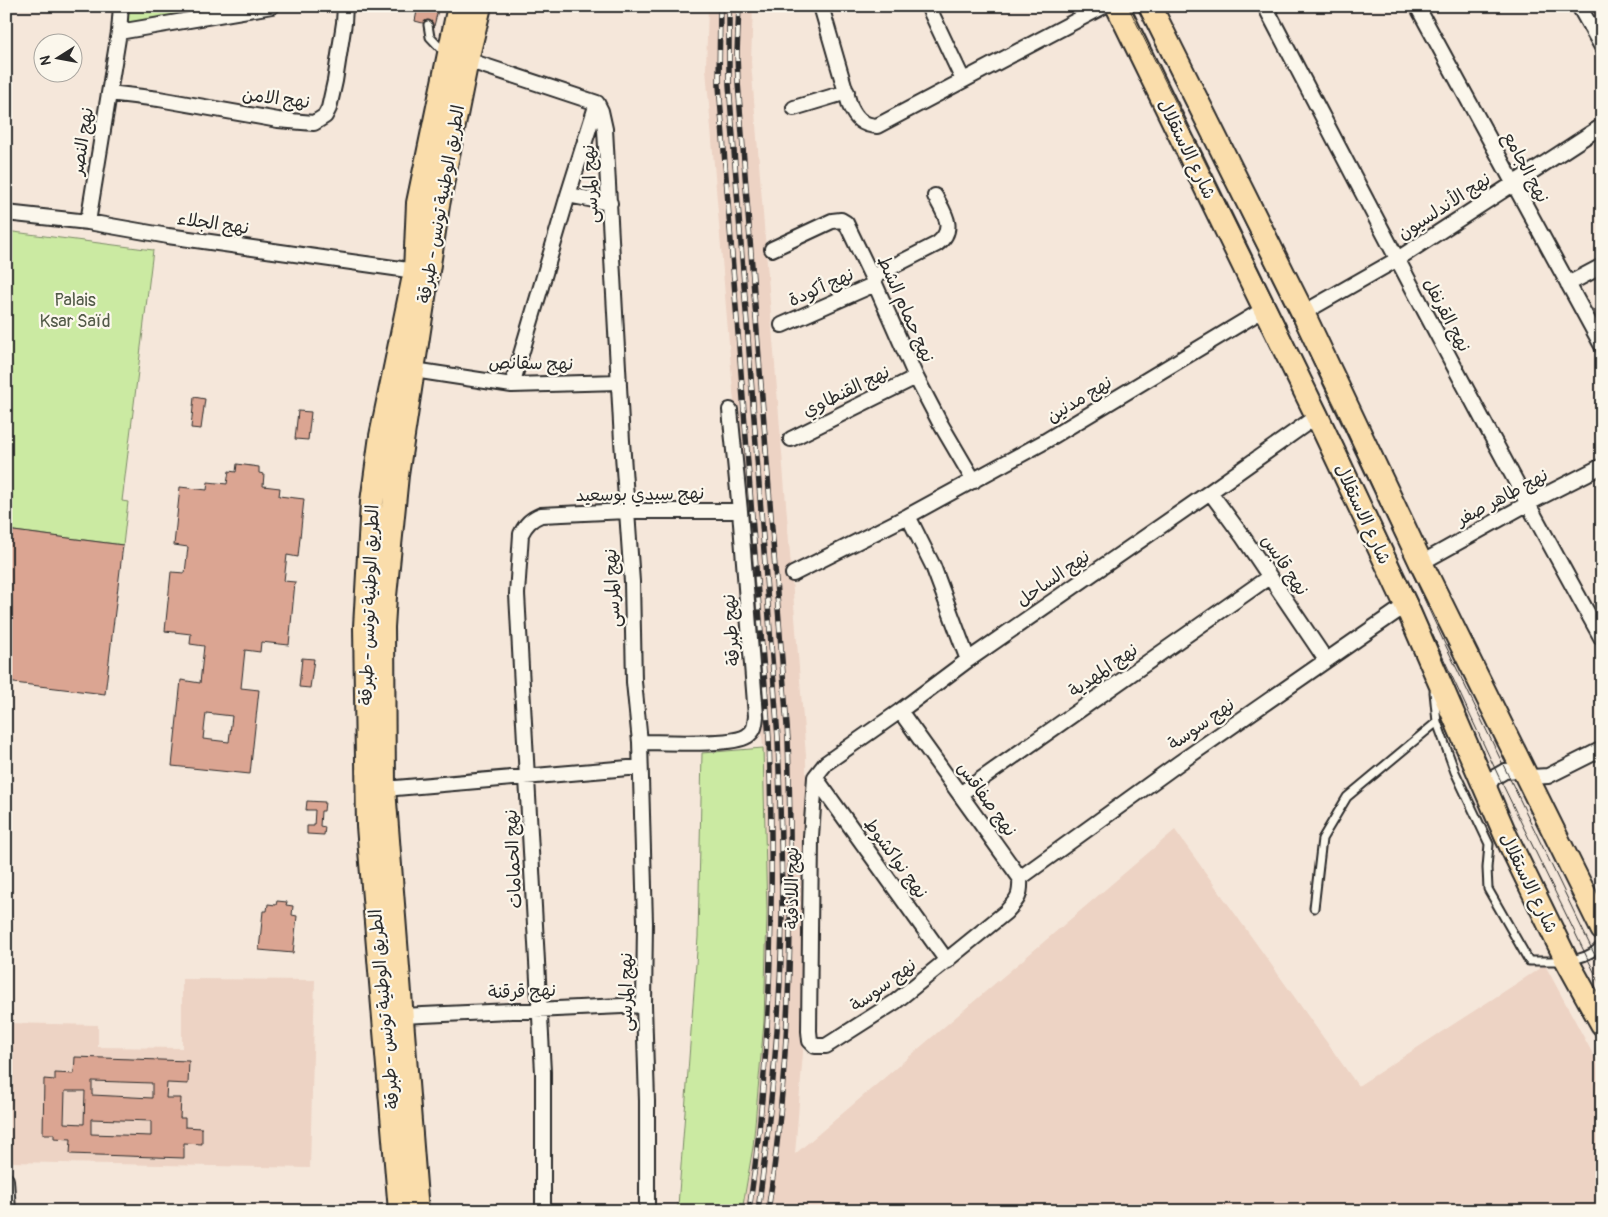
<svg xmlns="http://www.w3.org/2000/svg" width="1608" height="1217" viewBox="0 0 1608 1217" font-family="Pangolin,'Playpen Sans Arabic',sans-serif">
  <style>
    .built { fill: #edd3c4 }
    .green { fill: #cbeaa2; stroke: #7b8a66 }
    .building { fill: #dba592; stroke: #2b2b2b; fill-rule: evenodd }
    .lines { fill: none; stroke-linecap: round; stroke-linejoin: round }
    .service-casing { stroke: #2b2b2b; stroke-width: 11 }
    .minor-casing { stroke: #2b2b2b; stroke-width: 18 }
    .primary-casing { stroke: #2b2b2b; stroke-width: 26 }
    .service { stroke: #fbf7ec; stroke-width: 7 }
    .minor { stroke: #fbf7ec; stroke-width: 14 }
    .primary { stroke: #faddab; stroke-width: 22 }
    .tram { stroke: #2b2b2b; stroke-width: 1 }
    .rail-casing { stroke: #2b2b2b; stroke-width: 5.5 }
    .rail { stroke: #fbf7ec; stroke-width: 4; stroke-dasharray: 11; stroke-linecap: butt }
    .labels { text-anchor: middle; stroke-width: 4.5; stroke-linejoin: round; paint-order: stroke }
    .street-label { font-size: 18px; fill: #2b2b2b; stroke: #fbf7ec }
    .park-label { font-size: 18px; fill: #535b49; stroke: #fbf7ec }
  </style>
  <rect width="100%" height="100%" fill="#f5e7da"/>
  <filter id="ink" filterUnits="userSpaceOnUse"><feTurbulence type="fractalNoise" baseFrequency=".02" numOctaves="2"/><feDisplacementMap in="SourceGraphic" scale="10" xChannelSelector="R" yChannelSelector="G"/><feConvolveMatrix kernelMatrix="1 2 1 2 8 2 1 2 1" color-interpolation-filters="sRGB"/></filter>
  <g filter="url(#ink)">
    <path class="built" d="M708 6H753L751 62 806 756 807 920 805 1027 795 1154 1175 830 1358 1086 1545 965 1602 1071V1211H742L753 1147 764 1022 767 913 763 748 706 69Z
      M182 979 315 980 310 1168 10 1162 7 1023 98 1025V1047L182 1048Z"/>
    <path class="green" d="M123 6H233L123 26Z
      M6 231 153 250 122 501 128 502 123 545 6 530Z
      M763 748 767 913 764 1022 753 1147 742 1211H670L678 1206 698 937 702 753Z"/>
    <path class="building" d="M418 6H439L434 26 415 21Z
      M194 397 205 399 201 429 191 428Z
      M298 411 311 412 308 440 295 439Z
      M237 464 259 467V473L264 474 263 486 280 488 279 496 304 499 298 557 287 555 284 581 295 582 289 645 261 642 260 652 245 650 241 688 259 690 250 774 172 766 181 680 200 683 204 646 190 644 191 634 165 631 171 572 185 573 188 547 174 545 180 487 207 490 208 482 227 484 229 471 236 472ZM206 713 232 716 229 742 203 739Z
      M6 530 123 545 105 694 6 682Z
      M302 658 314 659 310 688 299 687Z
      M307 801 325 802 324 811H321L320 826 325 827 324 835 307 834V826H314L315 810H306Z
      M277 901 287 902 286 905 293 906 292 915 297 916 293 953 259 950 263 911H267L268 904 276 905Z
      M75 1057 189 1061 188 1084 167 1083 166 1098H181L180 1118H185V1127L202 1128V1144L184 1143V1158L70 1154 71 1139 54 1138V1134H43L44 1079 55 1080V1073L74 1074ZM92 1081 152 1083V1098L92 1095ZM65 1091H85L84 1124 64 1123ZM91 1119 151 1121V1136L91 1134Z"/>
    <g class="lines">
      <g class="service-casing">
        <path id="service" d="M428 25 430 37 445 53
          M1434 692 1437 722 1455 772 1489 844 1487 868 1488 889 1529 961C1553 960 1586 966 1602 943
          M1314 908 1322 839 1347 797 1437 722"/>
      </g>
      <g class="minor-casing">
        <path id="minor" d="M821 6 850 106C856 119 862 125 877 126L1104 6
          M928 6 963 80
          M1265 6C1375 218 1486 430 1602 639
          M1417 6 1602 346
          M1579 6 1602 47
          M119 32 272 6
          M467 60 597 103 601 111 605 129 622 441 632 582 634 682 640 742 645 923 644 1005 647 1101V1210
          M109 93 159 99 278 120 314 123 325 116 329 108 335 81 344 23 345 6
          M794 108 847 92
          M568 195 610 203
          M6 213 88 222 168 236 415 271
          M88 222 119 32 121 6
          M772 249 832 221 841 220 846 223 872 277 916 377 940 423 974 481
          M872 277 937 244C957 229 944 213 935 196
          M1568 284 1602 266
          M1303 313 1396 260 1602 126
          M782 325 875 284
          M414 370 512 385 619 382
          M512 385 568 195 597 103
          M791 439 916 377
          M1210 492 1243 537 1326 660
          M908 516 933 566 968 660
          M1421 563 1527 504 1602 466
          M793 574 908 516 1042 443 1266 308
          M640 742C662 742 732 746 747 736 755 731 755 725 756 716L740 511 730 410
          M815 777 811 837 809 1031 810 1041 815 1046H826L895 1002 1006 912C1018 899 1021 896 1020 878L900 711
          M815 777 826 763 900 711 968 660 1210 492 1317 416
          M815 777 947 961
          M384 789 640 767
          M960 794 1269 577
          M1488 794 1490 783 1493 778 1505 771 1519 770 1531 777 1548 776 1602 749
          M1020 878 1179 763 1406 605
          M401 1016 644 1005
          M6 1180 8 1211
          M543 1211V1072L517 594 521 534C526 524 531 519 541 515L627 511H740"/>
      </g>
      <g class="primary-casing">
        <path id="primary" d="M1117 6 1317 416 1406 605 1506 836 1566 959 1602 1024
          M1150 6 1303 313 1421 563 1602 929
          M400 1211 368 826 365 627 372 502 381 436 415 271 418 203 459 6
          M417 1211 384 789 383 627 385 596 397 475 438 205 467 60 480 6"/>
      </g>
      <use href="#service" class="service"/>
      <use href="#minor" class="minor"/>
      <use href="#primary" class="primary"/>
      <path class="tram" d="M1128 6 1328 411 1498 775 1602 988
        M1137 6 1336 408 1443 640 1602 970"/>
      <g class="rail-casing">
        <path id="rail" d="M720 6 719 85 769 738C774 896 772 1054 749 1211
          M729 6V84L778 738C780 798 782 857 782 916 781 1015 771 1113 758 1211
          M739 6 737 53 738 82 788 739C793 897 792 1055 768 1211"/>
      </g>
      <use href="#rail" class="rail"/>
    </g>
  </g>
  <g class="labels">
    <g class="street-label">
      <text transform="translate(276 98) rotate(7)" y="6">نهج الامن</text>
      <text transform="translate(82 141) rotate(-81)" y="6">نهج النصر</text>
      <text transform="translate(1187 149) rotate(64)" y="6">شارع الاستقلال</text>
      <text transform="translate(1526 167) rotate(62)" y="6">نهج الجامع</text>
      <text transform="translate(590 184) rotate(-93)" y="6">نهج المرسى</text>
      <text transform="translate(441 204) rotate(-80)" y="6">الطريق الوطنية تونس - طبرقة</text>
      <text transform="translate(1444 206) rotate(-33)" y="6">نهج الأندلسيون</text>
      <text transform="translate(213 223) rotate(8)" y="6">نهج الجلاء</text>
      <text transform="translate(821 287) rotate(-24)" y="6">نهج أكودة</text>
      <text transform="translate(906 309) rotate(66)" y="6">نهج حمام الشط</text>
      <text transform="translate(1447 315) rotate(62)" y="6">نهج القرنفل</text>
      <text transform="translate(531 363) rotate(1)" y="6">نهج سقانص</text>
      <text transform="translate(846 391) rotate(-26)" y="6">نهج القنطاوي</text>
      <text transform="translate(1079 399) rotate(-31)" y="6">نهج مدنين</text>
      <text transform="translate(640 494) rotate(-1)" y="6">نهج سيدي بوسعيد</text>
      <text transform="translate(1502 497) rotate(-28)" y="6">نهج طاهر صفر</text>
      <text transform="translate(1363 514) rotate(65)" y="6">شارع الاستقلال</text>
      <text transform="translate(1285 565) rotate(56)" y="6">نهج قابس</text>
      <text transform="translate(1053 578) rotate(-35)" y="6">نهج الساحل</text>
      <text transform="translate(612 588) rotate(-93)" y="6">نهج المرسى</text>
      <text transform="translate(369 605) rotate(-88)" y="6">الطريق الوطنية تونس - طبرقة</text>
      <text transform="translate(731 630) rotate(-94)" y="6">نهج طبرقة</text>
      <text transform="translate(1103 670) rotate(-35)" y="6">نهج المهدية</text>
      <text transform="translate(1201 724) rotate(-35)" y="6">نهج سوسة</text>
      <text transform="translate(987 799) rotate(54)" y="6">نهج صفاقس</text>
      <text transform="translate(896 858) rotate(54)" y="6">نهج نواكشوط</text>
      <text transform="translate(513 859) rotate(-93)" y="6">نهج الحمامات</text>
      <text transform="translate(1529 883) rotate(64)" y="6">شارع الاستقلال</text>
      <text transform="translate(792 888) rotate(-90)" y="6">نهج اللاذقية</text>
      <text transform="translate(883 985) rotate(-36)" y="6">نهج سوسة</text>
      <text transform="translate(522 991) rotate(-2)" y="6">نهج قرقنة</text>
      <text transform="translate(626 992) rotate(-90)" y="6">نهج المرسى</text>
      <text transform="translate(384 1009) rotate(-95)" y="6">الطريق الوطنية تونس - طبرقة</text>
    </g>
    <g class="park-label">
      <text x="75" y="306">Palais<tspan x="75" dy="21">Ksar Saïd</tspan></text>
    </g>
  </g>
  <rect width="1608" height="1217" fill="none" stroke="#fbf7ec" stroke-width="25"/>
  <rect x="12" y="12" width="1583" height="1192" fill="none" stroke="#2b2b2b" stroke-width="2" filter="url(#ink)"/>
  <g transform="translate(58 58) rotate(259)"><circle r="24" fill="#fbf7ec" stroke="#a8a59f"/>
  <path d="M0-4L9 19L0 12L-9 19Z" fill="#2b2b2b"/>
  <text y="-8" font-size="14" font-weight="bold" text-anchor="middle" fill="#2b2b2b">N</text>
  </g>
</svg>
